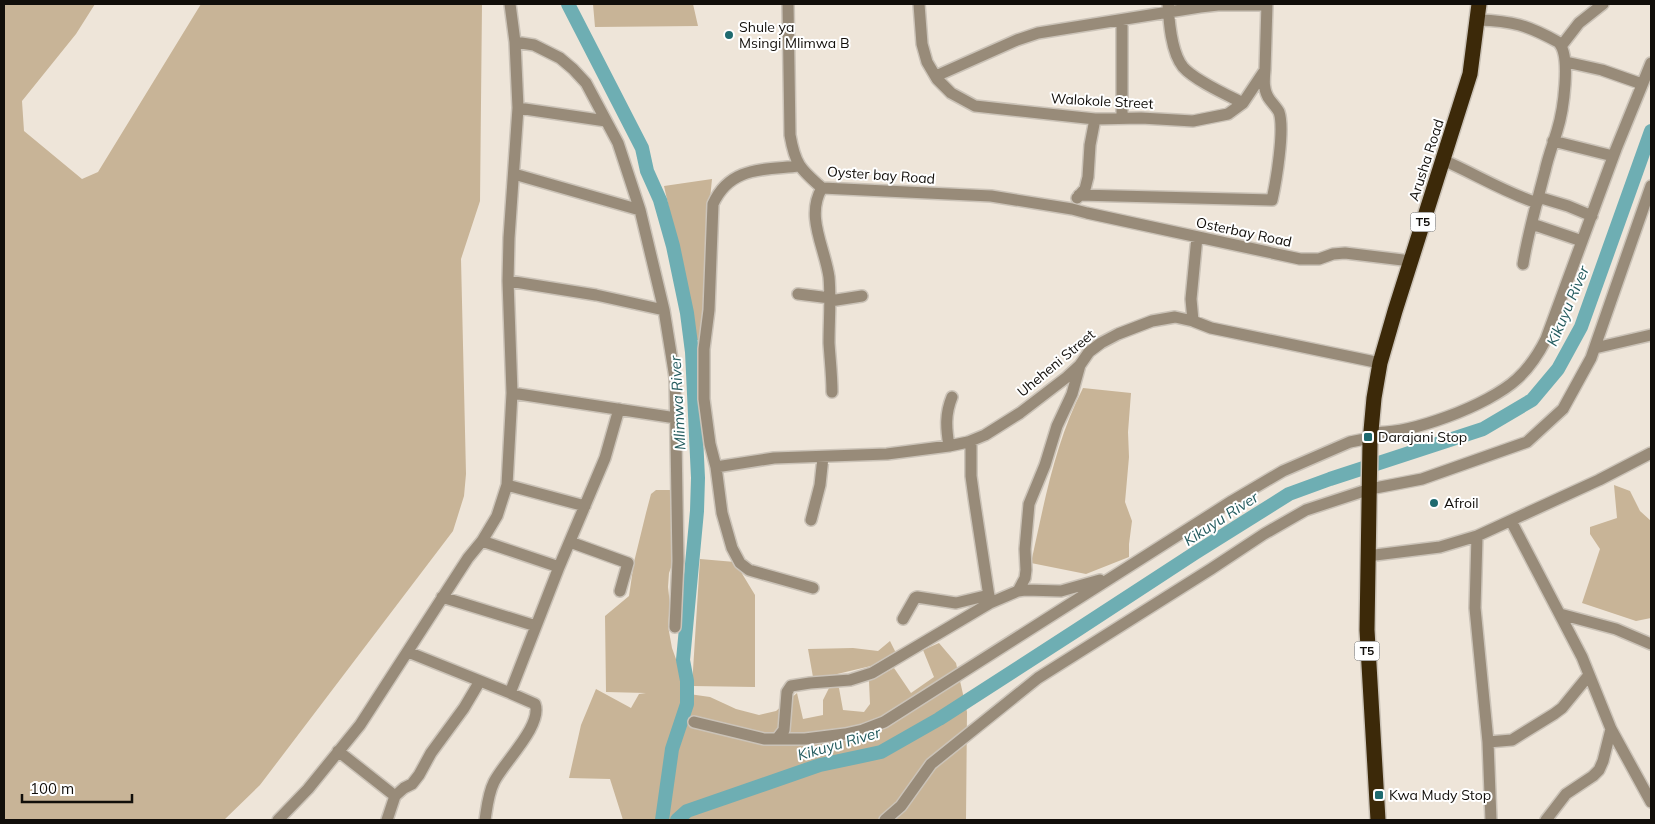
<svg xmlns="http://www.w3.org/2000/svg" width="1655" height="824" viewBox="0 0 1655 824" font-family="Mulish,sans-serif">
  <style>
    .green { fill: #c8b497 }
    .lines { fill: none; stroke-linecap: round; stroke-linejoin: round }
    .river { stroke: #6eaeb3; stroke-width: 14 }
    .minor-casing { stroke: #cbc3b8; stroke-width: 14 }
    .highway-casing { stroke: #cbc3b8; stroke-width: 18 }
    .minor { stroke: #988b79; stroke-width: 11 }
    .highway { stroke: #3c2909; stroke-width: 15 }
    .poi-dot { fill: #1e6a6f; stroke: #fff; stroke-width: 2 }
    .labels { text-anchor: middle; stroke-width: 4; stroke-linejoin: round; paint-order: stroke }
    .shield { fill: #fff; stroke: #585654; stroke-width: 1 }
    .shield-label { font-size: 12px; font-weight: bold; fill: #110e0a }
    .poi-label { font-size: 14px; fill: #110e0a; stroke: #fff; text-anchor: start }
    .street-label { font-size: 14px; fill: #110e0a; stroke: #fff }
    .water-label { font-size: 15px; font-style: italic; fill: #255c5f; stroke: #fff }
  </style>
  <rect width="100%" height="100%" fill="#eee5d9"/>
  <path class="green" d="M4 4H95L76 34 22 101 24 131 82 179 98 172 201 4H482L480 201 461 259 466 474 464 496 453 531 260 785 224 820H4Z
    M593 4H693L698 26 595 27Z
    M712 179 705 249 704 302 700 340H695L688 293 664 186Z
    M1083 388 1131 393 1128 432 1129 457 1125 502 1132 521 1129 544V557L1086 574 1031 563C1044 504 1055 442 1083 388Z
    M1614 485 1630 491 1640 511 1651 521V618L1636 621 1582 603 1600 549 1590 534V527L1617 518Z
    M656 490H672L673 562 669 573 668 587 670 605 668 626 672 648 681 673 682 693 710 697 736 709 759 715 776 711 797 693 803 719 823 715V700L829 688H839L843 710 864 712 870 704 869 681 894 668 911 693 934 677 923 650 939 643 956 663 967 712 966 820H623L610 779 569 778 581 725 596 689 631 708 639 694 646 693 606 692 605 616 629 596 634 562 646 513 651 494Z
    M700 559 735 562 755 595V687L692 686Z
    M890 641 896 653 875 665 833 675 813 677 808 649 853 648 878 651Z"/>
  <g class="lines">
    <path class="river" d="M568 4 642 148 647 171 660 200 673 246 687 313 692 352 698 478 697 511 683 660 687 681V704L672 749 662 820
      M677 820 687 811 820 765 881 752 939 719 1077 630 1195 553 1289 494 1330 479 1483 429 1532 400 1558 369 1581 327 1651 131"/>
    <g class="minor-casing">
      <path id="minor" d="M788 4 790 135C795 164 800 169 822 188L991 196 1072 209 1087 213 1300 259H1319L1333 254 1345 253 1411 261
        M919 4 922 44 927 62 937 79 951 93 975 106 1095 119 1141 118 1193 121 1228 114 1243 103 1265 70 1267 4
        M1168 4C1169 22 1171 52 1183 67 1194 80 1227 95 1243 103
        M1478 20C1513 21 1527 25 1558 42 1572 55 1563 112 1557 131 1553 144 1548 157 1545 171 1537 202 1528 233 1523 264
        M515 42 534 45 560 58 573 69 586 83 618 143 640 210 664 310 675 378 678 561 675 627
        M1562 45 1579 23 1603 4
        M1566 62 1602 70 1642 84
        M936 76 1017 40 1038 33 1200 7 1218 5H1267
        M518 108 606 121
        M1122 118V21
        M1553 141 1613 156
        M1443 160C1475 174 1504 192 1537 203
        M799 166C764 170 730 166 713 204L709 310 704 349V399L710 444 716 467 722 513 732 548 740 563 749 570 813 588
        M514 174 640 210
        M822 188C805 216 825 248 829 277 831 299 829 321 829 343 830 359 832 376 832 392
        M1079 195 1272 200C1276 182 1285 129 1279 112 1277 108 1273 104 1270 100 1263 91 1264 80 1265 70
        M1538 197 1568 206 1592 216
        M1077 198 1085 189 1088 177 1090 145 1095 119
        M1532 224 1582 241
        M508 281 596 295 664 310
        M798 294 830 298
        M830 301 862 296
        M1193 321 1191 299 1197 237
        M1595 348 1651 335
        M512 393 676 418
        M1370 432C1408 436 1489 405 1517 379 1529 368 1539 353 1546 339L1616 149 1651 63
        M971 441V476L974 498 990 603
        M949 446C946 428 945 414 952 397
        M716 467 774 458 887 454 949 446 968 442 985 435 1020 413 1067 377 1080 365 1089 352 1101 343 1118 334 1152 321 1175 317 1193 321 1211 328 1380 363
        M507 485 585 506
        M811 520 820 485 823 457
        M1511 521 1582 657 1611 729 1651 802
        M1477 536 1475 608 1488 742 1491 820
        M482 541 559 567
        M570 542 628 563 620 591
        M1367 556 1440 547 1477 536 1599 480 1651 453
        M1018 591 1025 578 1026 570 1025 549 1029 504 1045 465 1057 426 1072 394 1080 365
        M442 597 536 626
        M1560 614 1616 629 1651 644
        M903 619 915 598 917 597 956 603 989 595
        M408 652 510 693 559 567 605 458 619 409
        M694 722 764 739H805L845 734 863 730 884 722 1232 501 1283 471 1350 442 1370 438
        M777 739 784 730 787 692 791 686 810 683 850 680 872 673 990 603 1018 591 1025 590 1061 591 1100 580
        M1488 742 1512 740 1554 714 1562 708 1589 675
        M338 751 395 796
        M278 820 308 789 360 725 468 558 482 541 497 516 507 485 512 393 508 281 509 238 518 108 515 42 510 4
        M387 820 395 796 404 788 412 784 419 775 431 753 464 708 480 681
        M485 820C487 807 488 794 494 782 504 762 543 725 535 704L510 693
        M885 820 901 806 931 764 1038 678 1211 569 1264 534 1306 510 1370 489 1422 479 1527 442 1563 409 1591 358 1651 186
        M1546 820 1566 794 1593 776 1599 770 1603 761 1611 729"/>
    </g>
    <g class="highway-casing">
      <path id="highway" d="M1378 820 1367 630 1370 442 1374 398 1380 363 1395 311 1470 74 1479 4"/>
    </g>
    <use href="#minor" class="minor"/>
    <use href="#highway" class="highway"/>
  </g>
  <g class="poi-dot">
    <circle cx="729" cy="35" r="5"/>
    <rect x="1363" y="432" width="10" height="10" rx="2.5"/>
    <circle cx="1434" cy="503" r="5"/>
    <rect x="1374" y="790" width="10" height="10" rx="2.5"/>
  </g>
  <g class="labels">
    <g class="shield">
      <rect x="1410.5" y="212.5" width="25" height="19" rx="4"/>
      <rect x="1354.5" y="641.5" width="25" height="19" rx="4"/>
    </g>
    <g class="shield-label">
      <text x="1423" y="226">T5</text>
      <text x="1367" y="655">T5</text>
    </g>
    <g class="poi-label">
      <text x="739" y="32">Shule ya<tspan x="739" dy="16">Msingi Mlimwa B</tspan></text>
      <text x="1378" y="442">Darajani Stop</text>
      <text x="1444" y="508">Afroil</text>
      <text x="1389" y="800">Kwa Mudy Stop</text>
    </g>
    <g class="street-label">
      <text transform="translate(1102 101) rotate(3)" y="5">Walokole Street</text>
      <text transform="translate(1426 160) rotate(-72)" y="5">Arusha Road</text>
      <text transform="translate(881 175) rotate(4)" y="5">Oyster bay Road</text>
      <text transform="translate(1244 232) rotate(12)" y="5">Osterbay Road</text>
      <text transform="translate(1056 363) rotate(-40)" y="5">Uheheni Street</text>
    </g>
    <g class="water-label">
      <text transform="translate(1568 306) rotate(-67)" y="5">Kikuyu River</text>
      <text transform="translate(678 403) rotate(-93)" y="5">Mlimwa River</text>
      <text transform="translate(1221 519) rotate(-33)" y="5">Kikuyu River</text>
      <text transform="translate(839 744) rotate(-16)" y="5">Kikuyu River</text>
    </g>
  </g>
  <rect width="1655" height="824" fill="none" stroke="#110e0a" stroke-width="10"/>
  <path d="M22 794v8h110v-8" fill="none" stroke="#110e0a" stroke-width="2.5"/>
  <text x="30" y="794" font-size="15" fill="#110e0a" stroke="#ffffff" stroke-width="4" paint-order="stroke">100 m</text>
</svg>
